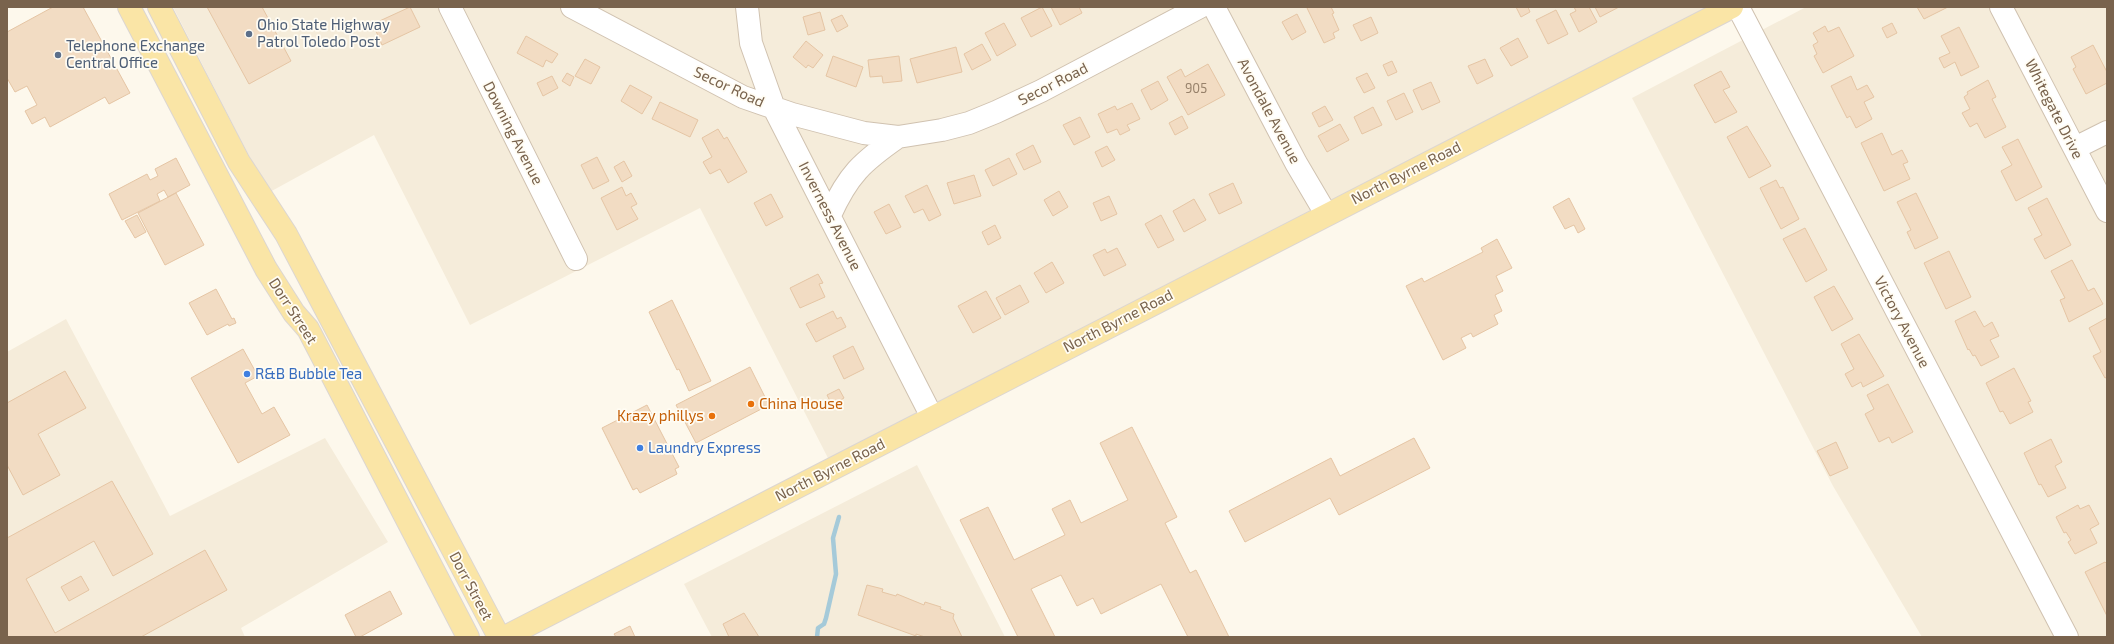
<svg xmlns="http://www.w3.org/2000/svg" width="2114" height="644" viewBox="0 0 2114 644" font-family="'Exo 2',sans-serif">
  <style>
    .residential { fill: #f5ecda }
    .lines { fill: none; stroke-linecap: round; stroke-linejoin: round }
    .stream { stroke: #a5cad9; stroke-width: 4.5 }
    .building { fill: #f2dcc3; stroke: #e5c5a4 }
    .minor-casing { stroke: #d0c2b0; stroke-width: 24 }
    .major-casing { stroke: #dcd6d1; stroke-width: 24 }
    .minor { stroke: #fff; stroke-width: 22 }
    .major { stroke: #fae5a6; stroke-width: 22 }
    .service-dot { fill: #5c6f8a; stroke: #fffcf3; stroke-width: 1.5 }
    .shop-dot { fill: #3f7fe0; stroke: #fffcf3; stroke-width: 1.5 }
    .food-dot { fill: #e8710a; stroke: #fffcf3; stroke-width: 1.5 }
    .labels { text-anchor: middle; stroke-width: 3.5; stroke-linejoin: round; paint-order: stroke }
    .number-label { font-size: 13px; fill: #97816a }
    .service-label { font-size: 15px; fill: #4e5e75; stroke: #fffcf3; text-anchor: start }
    .street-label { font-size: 15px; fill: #79634d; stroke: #fffcf3 }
    .shop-label { font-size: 15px; fill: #366cbe; stroke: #fffcf3; text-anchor: start }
    .food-label { font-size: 15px; fill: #c56008; stroke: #fffcf3; text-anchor: start }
  </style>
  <rect width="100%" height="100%" fill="#fdf8ec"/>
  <path class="residential" d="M173 7H1707L829 460 700 208 470 325 374 135 268 193Z
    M1806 7H2107V637H1922L1833 486 1632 98Z
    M66 319 170 516 325 438 388 542 241 628 245 637H7V352Z
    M917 465 1005 637H712L684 584Z"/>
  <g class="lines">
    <path class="stream" d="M817 637 818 628 824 624 826 618 836 574 833 538 839 517"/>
  </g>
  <path class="building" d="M53 7H83L130 93 109 104 105 97 50 127 45 117 32 124 25 111 37 105 27 86 15 92 7 78V32Z
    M207 7H262L291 61 249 84Z
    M410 7 420 27 382 45 373 24Z
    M1042 7 1052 26 1031 37 1021 18Z
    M1051 7H1079L1082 13 1060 25Z
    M1310 7H1331L1334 13 1332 14 1339 30 1333 33 1335 38 1324 43 1307 8Z
    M1516 7H1528L1530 12 1521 17Z
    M1574 7H1589L1597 22 1579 32 1570 14 1576 11Z
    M1595 7H1619L1600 17Z
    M1917 7H1948L1924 19Z
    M1556 10 1568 34 1548 44 1536 20Z
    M820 12 825 30 808 35 803 17Z
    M1297 14 1306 32 1292 40 1282 22Z
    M842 15 848 26 837 32 831 20Z
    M1371 17 1378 33 1361 41 1353 25Z
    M1004 23 1016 45 997 56 985 33Z
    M1892 23 1897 33 1887 38 1882 28Z
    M1825 26 1828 32 1839 27 1854 56 1823 73 1814 56 1817 54 1813 45 1818 42 1813 33Z
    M1959 27 1979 67 1961 76 1955 62 1944 68 1939 58 1950 53 1941 36Z
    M526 36 558 54 552 63 546 60 543 67 517 53Z
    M1518 38 1528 57 1511 66 1500 48Z
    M806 41 823 55 813 68 808 65 806 68 793 57Z
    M982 44 991 60 972 70 964 54Z
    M2093 45 2107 72V83L2086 94 2073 69 2076 67 2071 57Z
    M956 47 962 72 917 83 910 59Z
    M833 56 863 67 856 87 826 76Z
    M899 56 902 81 883 83 882 76 870 77 868 60Z
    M585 59 600 67 591 84 575 76Z
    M1485 59 1493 76 1477 84 1468 66Z
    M1392 61 1397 72 1388 76 1383 65Z
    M1208 64 1225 95 1188 115 1167 77 1181 69 1185 77Z
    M1721 71 1730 87 1723 90 1737 112 1715 123 1694 85Z
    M567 73 574 77 570 86 562 81Z
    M1367 73 1375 88 1364 93 1356 78Z
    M552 76 558 88 543 96 537 83Z
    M1851 76 1857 90 1867 85 1874 97 1864 102 1872 119 1856 128 1850 116 1847 118 1831 86Z
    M1988 80 1996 97 1992 99 2006 127 1985 138 1977 123 1970 127 1962 113 1970 109 1964 97 1968 94 1967 92Z
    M1158 81 1168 100 1151 110 1141 90Z
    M1431 82 1440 102 1422 110 1413 90Z
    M630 85 652 97 642 114 621 101Z
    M1404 93 1413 112 1396 120 1387 101Z
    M660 102 698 120 690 137 652 119Z
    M1132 103 1140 119 1127 125 1130 130 1120 135 1117 129 1107 133 1098 114 1115 106 1117 110Z
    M1325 106 1333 120 1319 127 1312 113Z
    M1373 107 1382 125 1362 134 1354 117Z
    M1182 116 1188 128 1175 135 1169 123Z
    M1080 117 1090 137 1074 145 1063 125Z
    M1340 124 1349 140 1327 152 1318 136Z
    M1747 126 1771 166 1749 178 1727 137Z
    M718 129 724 139 727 137 747 172 728 183 720 169 710 174 703 162 712 157 702 138Z
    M1882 133 1892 155 1902 150 1908 162 1903 164 1910 179 1884 191 1861 143Z
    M2018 139 2042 187 2016 201 2001 171 2012 165 2002 147Z
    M1033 145 1041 162 1024 170 1016 154Z
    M1107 146 1115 160 1102 167 1095 152Z
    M597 157 609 181 593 189 581 165Z
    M176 158 190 185 168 197 164 190 157 194 160 201 122 220 109 194 147 174 150 180 158 176 155 169Z
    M1009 158 1017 174 993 186 985 170Z
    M624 161 632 176 622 182 614 167Z
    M974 175 981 196 954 204 947 183Z
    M1776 180 1780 188 1783 187 1799 219 1781 229 1760 188Z
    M1233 183 1242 203 1219 214 1209 194Z
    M927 185 941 215 929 221 923 209 914 213 905 196Z
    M622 187 626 196 631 193 637 204 631 207 638 219 617 230 601 198Z
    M1059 191 1068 207 1053 216 1044 200Z
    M176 193 204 245 165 265 138 213Z
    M1916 193 1938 238 1915 249 1907 232 1911 230 1897 202Z
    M771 194 783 217 766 226 754 203Z
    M1109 196 1117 214 1101 221 1093 203Z
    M1569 198 1585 229 1578 233 1574 225 1565 229 1553 207Z
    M2047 198 2071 245 2045 259 2034 239 2042 235 2028 208Z
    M1194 199 1206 220 1184 232 1173 211Z
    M889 204 901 227 886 234 874 212Z
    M137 215 146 232 135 238 125 221Z
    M1161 215 1174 240 1158 248 1145 224Z
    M995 225 1001 238 988 245 982 232Z
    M1805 228 1827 270 1806 282 1783 239Z
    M1497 239 1512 268 1496 276 1503 291 1495 295 1502 311 1494 315 1498 324 1473 337 1471 333 1461 338 1466 348 1443 360 1406 286 1422 278 1424 282 1483 252 1481 248Z
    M1117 248 1126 265 1104 276 1093 255 1105 249 1107 253Z
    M1949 251 1971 297 1946 309 1924 263Z
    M2072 260 2088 291 2094 288 2103 304 2069 322 2060 300 2065 298 2051 271Z
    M1052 262 1064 283 1046 293 1034 273Z
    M818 274 823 283 819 284 825 297 800 308 790 288Z
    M1020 285 1029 302 1005 315 996 298Z
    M1834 286 1853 319 1832 331 1814 297Z
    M216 289 232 319 234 318 236 323 229 326 228 324 207 335 189 303Z
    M986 291 1001 318 973 333 958 306Z
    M672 300 711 381 689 391 679 369 677 370 649 312Z
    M833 311 837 319 841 317 846 327 816 342 806 324Z
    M1975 311 1984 327 1992 322 1999 336 1990 340 1999 357 1981 366 1975 355 1973 356 1969 349 1968 350 1955 321Z
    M2107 318V377L2105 378 2093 356 2101 352 2089 328Z
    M1859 334 1884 376 1863 387 1861 382 1852 387 1845 374 1854 369 1841 344Z
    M853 346 864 369 844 379 833 356Z
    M243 349 258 376 245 383 262 414 274 407 290 435 238 463 191 378Z
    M750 367 769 405 696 443 676 405Z
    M2014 368 2031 401 2028 402 2033 412 2010 424 2003 411 2000 412 1986 383Z
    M65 371 86 408 38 434 60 475 23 495 7 465V403Z
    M1888 384 1913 432 1892 443 1889 437 1879 442 1865 414 1874 409 1867 395Z
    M839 389 844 398 832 405 827 395Z
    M647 405 679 467 675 469 677 474 640 493 637 488 633 490 602 428Z
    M1132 427 1177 517 1165 523 1190 573 1196 570 1229 637H1188L1161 584 1101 614 1093 598 1077 606 1061 575 1031 589 1055 637H1018L960 520 988 507 1014 560 1065 535 1052 509 1070 500 1081 523 1128 500 1100 443Z
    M1414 438 1430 468 1339 515 1330 498 1245 542 1229 511 1331 458 1340 476Z
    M2051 439 2062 462 2055 466 2066 488 2048 497 2041 484 2039 485 2024 453Z
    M1836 442 1848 468 1830 476 1817 451Z
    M112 481 153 554 113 576 94 541 26 579 55 633 205 550 227 590 141 637H7V538Z
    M2078 505 2080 509 2089 505 2099 524 2090 529 2097 543 2075 554 2068 542 2071 540 2066 532 2064 533 2056 517Z
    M2105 562 2107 564V616L2085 572Z
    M81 576 89 590 69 601 61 587Z
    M867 585 883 589 882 592 896 596 897 594 924 605 925 602 941 607 940 609 954 614 953 618 962 637H925L916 634V636L858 615Z
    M390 591 402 614 360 637H356L345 615Z
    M744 613 759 637H729L723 624Z
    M630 626 635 637H616L614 634Z"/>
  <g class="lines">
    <g class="minor-casing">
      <path id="minor" d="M450 7 576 259
        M572 7 743 97 792 114 864 133 898 137 942 130 969 123 996 112 1041 91 1200 7
        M747 7 751 43 774 108 932 417
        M1214 7 1296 163 1326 214
        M1738 7 2067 637
        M2001 7 2107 211
        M2075 148 2107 132
        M830 215C848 175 862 162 898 137"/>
    </g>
    <g class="major-casing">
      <path id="major" d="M129 7 266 269 294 313 308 329 468 637
        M159 7 239 162 286 234 499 637
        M505 637 1732 7"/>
    </g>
    <use href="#minor" class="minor"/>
    <use href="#major" class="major"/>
  </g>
  <g class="service-dot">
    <circle cx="249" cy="34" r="4"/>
    <circle cx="58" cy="55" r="4"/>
  </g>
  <g class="shop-dot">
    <circle cx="247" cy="374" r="4"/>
    <circle cx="640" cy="448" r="4"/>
  </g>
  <g class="food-dot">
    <circle cx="751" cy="404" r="4"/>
    <circle cx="712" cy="416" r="4"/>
  </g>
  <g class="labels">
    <g class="number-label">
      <text x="1196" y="93">905</text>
    </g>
    <g class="service-label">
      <text x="257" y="30">Ohio State Highway<tspan x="257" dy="17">Patrol Toledo Post</tspan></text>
      <text x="66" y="51">Telephone Exchange<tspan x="66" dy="17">Central Office</tspan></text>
    </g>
    <g class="street-label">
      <text transform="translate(1053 84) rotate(-27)" y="5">Secor Road</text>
      <text transform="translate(729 87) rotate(25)" y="5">Secor Road</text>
      <text transform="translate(2054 109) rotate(63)" y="5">Whitegate Drive</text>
      <text transform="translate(1269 111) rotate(62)" y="5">Avondale Avenue</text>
      <text transform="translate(513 133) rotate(63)" y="5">Downing Avenue</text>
      <text transform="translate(1406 173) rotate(-27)" y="5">North Byrne Road</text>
      <text transform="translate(830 216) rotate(63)" y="5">Inverness Avenue</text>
      <text transform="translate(293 311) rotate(57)" y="5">Dorr Street</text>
      <text transform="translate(1118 321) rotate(-27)" y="5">North Byrne Road</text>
      <text transform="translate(1902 322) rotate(62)" y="5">Victory Avenue</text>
      <text transform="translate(830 470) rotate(-27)" y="5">North Byrne Road</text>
      <text transform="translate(471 586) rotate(62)" y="5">Dorr Street</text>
    </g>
    <g class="shop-label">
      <text x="255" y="379">R&amp;B Bubble Tea</text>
      <text x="648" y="453">Laundry Express</text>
    </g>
    <g class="food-label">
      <text x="759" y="409">China House</text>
      <text x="704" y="421" text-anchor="end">Krazy phillys</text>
    </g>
  </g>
  <rect width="2114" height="644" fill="none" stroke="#79634d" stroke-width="16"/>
</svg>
